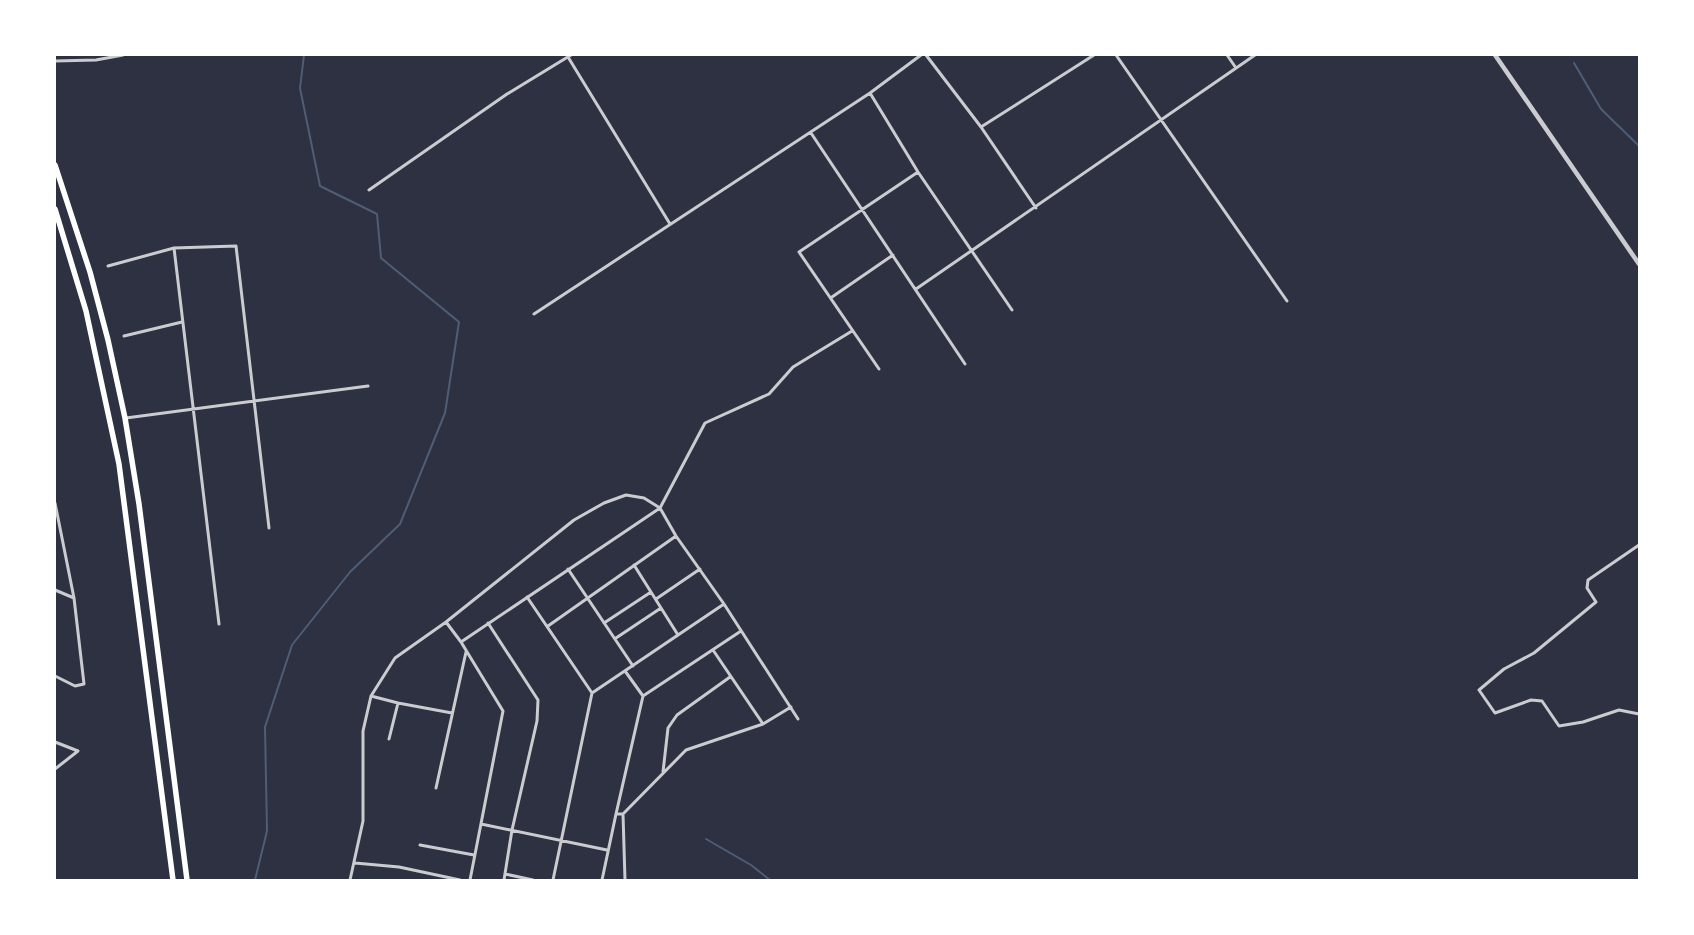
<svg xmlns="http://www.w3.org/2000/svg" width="1694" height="935" viewBox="0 0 1694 935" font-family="'Nunito Sans',sans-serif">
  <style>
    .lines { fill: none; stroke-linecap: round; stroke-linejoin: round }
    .stream { stroke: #4f5d75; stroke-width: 2 }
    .minor { stroke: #caccd0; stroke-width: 3 }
    .tertiary { stroke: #caccd0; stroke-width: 4.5 }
    .primary { stroke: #fff; stroke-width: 5.5 }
  </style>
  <rect width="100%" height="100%" fill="#2d3142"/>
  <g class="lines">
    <path class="stream" d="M1574 63 1601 109 1639 146
      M706 839 751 865 770 880
      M255 880 267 831 265 727 292 645 350 572 400 524 445 413 459 322 381 258 377 214 320 186 300 88 304 55"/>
    <path class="minor" d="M926 55 981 127 1036 208
      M1116 55 1287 301
      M1227 55 1236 68
      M568 57 670 224
      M55 61 96 60 123 55
      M870 93 918 172 1012 310
      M981 127 1094 55
      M811 133 965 364
      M369 190 507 94 571 55
      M174 248 219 624
      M108 266 174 248 236 246 269 528
      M916 289 1255 55
      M832 297 893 255
      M534 314 870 93 921 55
      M124 336 182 322
      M879 369 799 252 918 172
      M126 418 368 386
      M55 503 74 598 84 684 75 686 55 676
      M1639 545 1588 580 1587 588 1596 602 1534 653 1504 669 1479 690 1495 713 1531 700 1542 701 1559 726 1583 722 1619 710 1639 714
      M634 565 678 635
      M568 569 633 666
      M55 590 74 598
      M527 597 592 693
      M656 599 700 569
      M446 622 461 642 503 711 470 880
      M488 623 538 700 537 721 512 830 504 880
      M604 623 651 592
      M548 626 676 536
      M616 638 661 608
      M461 642 660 508 705 423 769 394 793 367 852 331
      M713 650 763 724
      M625 671 643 696
      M371 696 398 703 452 713
      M389 739 398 703
      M55 742 78 751 55 769
      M663 772 668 728 677 715 730 677
      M436 788 466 652
      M623 814H616L643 696 741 631
      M481 824 607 850
      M420 845 474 855
      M355 863 399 867 460 880
      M505 874 533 880
      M350 880 363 821V731L371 696 395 658 446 622 574 520 604 503 626 495 644 498 660 508 676 536 724 604 798 719
      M553 880 592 693 724 604
      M602 880 616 814
      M625 880 623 814 686 750 763 724 791 707"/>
    <path class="tertiary" d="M1495 55 1639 264"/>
    <path class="primary" d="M55 165 90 272 108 340 125 418 139 504 187 880
      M55 209 86 311 119 464 173 880"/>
  </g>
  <rect width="1694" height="935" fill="none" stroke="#ffffff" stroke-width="112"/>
</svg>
